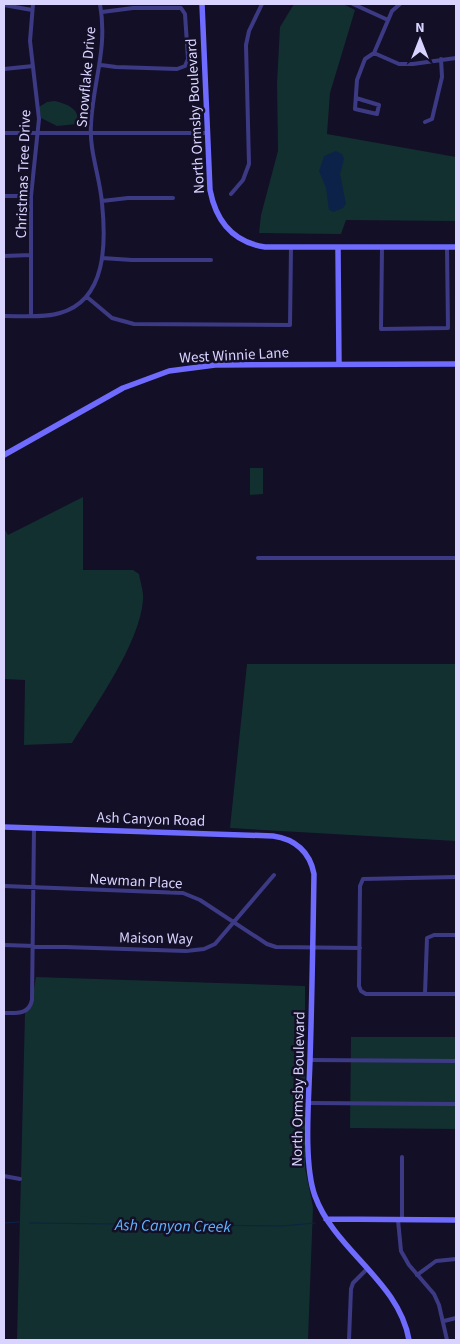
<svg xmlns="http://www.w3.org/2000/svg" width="460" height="1344" viewBox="0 0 460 1344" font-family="'Source Sans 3',sans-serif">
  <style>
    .grass { fill: #12302f }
    .water { fill: #0c2248 }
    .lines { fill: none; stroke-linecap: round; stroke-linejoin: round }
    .stream { stroke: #0c2248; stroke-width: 1 }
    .street { stroke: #3d3a85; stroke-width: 4 }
    .secondary { stroke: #6f6bff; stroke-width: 5.5 }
    .labels { text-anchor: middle; stroke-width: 5; stroke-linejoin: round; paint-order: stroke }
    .street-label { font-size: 15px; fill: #d9d4ff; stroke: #130f26 }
    .water-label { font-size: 16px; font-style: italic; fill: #62b6ff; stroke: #130f26 }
  </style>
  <rect width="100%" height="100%" fill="#130f26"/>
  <path class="grass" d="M294 4H343L355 10 330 93 327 134 456 157V221L346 220 341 234 259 233 261 215 278 151 277 83 280 27Z
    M54 101C65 103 82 109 77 124L57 126 41 118 39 107 47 102Z
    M250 468H263V494L250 495Z
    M83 497V570H133L139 574C140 581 144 592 143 600 140 643 95 706 72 743L24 745 25 680 4 679V528L8 535Z
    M247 664H456V841L230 828Z
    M36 977 305 986V1168L313 1207 308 1340H17L25 1012 31 1007Z
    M351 1037H456V1129L350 1128Z"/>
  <path class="water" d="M336 151 342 154 344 159 340 174 346 204 343 208 333 212 329 210 326 188 319 171 324 156Z"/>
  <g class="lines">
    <path class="stream" d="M4 1223 20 1222
      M30 1223 282 1226 315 1223"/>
    <path class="street" d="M353 4 388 20
      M4 5 32 10
      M374 53 399 64H413L456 58
      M101 65 116 67 177 69 185 66 188 59 185 14 181 8H133L102 12
      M4 69 33 66
      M356 98 379 105 377 114 355 109 357 80 365 59 374 53 392 11 400 4
      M425 122 432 119 442 77 441 59
      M4 133H208
      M231 194 243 180 249 164 246 45 249 31 262 4
      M4 196H31
      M102 201 128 198H173
      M382 248 381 329 448 328 447 247
      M4 256 31 255
      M102 258 132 260H211
      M87 297 112 318 134 324 290 325 291 247
      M4 316C22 316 43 318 60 313 107 300 106 242 102 203 100 177 89 151 91 124 93 81 108 49 100 4
      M31 316V196L39 119 30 41 33 4
      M258 558H456
      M456 877 363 879 360 886 359 986 361 991 366 994H456
      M4 886 183 893 200 900 267 944 276 947 360 948
      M4 945 186 951 204 949 215 944 274 875
      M425 994 427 938 434 935H456
      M4 1013C16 1013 29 1015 32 1000L34 828
      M310 1060 456 1061
      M309 1103 456 1104
      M4 1176 20 1179
      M398 1220 401 1251 409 1265 434 1294 439 1305 447 1340
      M402 1220V1157
      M417 1275 436 1261 456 1259
      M444 1321 456 1318
      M349 1340 351 1289 353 1283 367 1269"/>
    <path class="secondary" d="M202 4 210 190C216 221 232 242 265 247H456
      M338 248 339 364
      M4 455 123 388 169 371 215 365 456 364
      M4 827 273 836C295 839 310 852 314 874 313 936 312 998 310 1060 309 1097 303 1163 315 1196 335 1251 399 1281 409 1340
      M326 1219 456 1220"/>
  </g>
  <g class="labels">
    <g class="street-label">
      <text transform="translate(86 77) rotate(-85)" y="5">Snowflake Drive</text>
      <text transform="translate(195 116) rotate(-93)" y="5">North Ormsby Boulevard</text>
      <text transform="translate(23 174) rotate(-88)" y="5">Christmas Tree Drive</text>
      <text transform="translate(234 355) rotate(-3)" y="5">West Winnie Lane</text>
      <text transform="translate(151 819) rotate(2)" y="5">Ash Canyon Road</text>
      <text transform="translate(136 881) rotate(3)" y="5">Newman Place</text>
      <text transform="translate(156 938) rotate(1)" y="5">Maison Way</text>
      <text transform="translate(298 1089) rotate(-89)" y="5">North Ormsby Boulevard</text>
    </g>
    <g class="water-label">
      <text transform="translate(173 1225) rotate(1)" y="6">Ash Canyon Creek</text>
    </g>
  </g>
  <rect width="460" height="1344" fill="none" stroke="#d9d4ff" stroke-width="10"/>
  <g transform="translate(420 40)" stroke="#130f26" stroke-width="4" paint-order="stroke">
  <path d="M0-4L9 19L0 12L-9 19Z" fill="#d9d4ff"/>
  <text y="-8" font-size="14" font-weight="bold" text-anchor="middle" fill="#d9d4ff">N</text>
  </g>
</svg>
